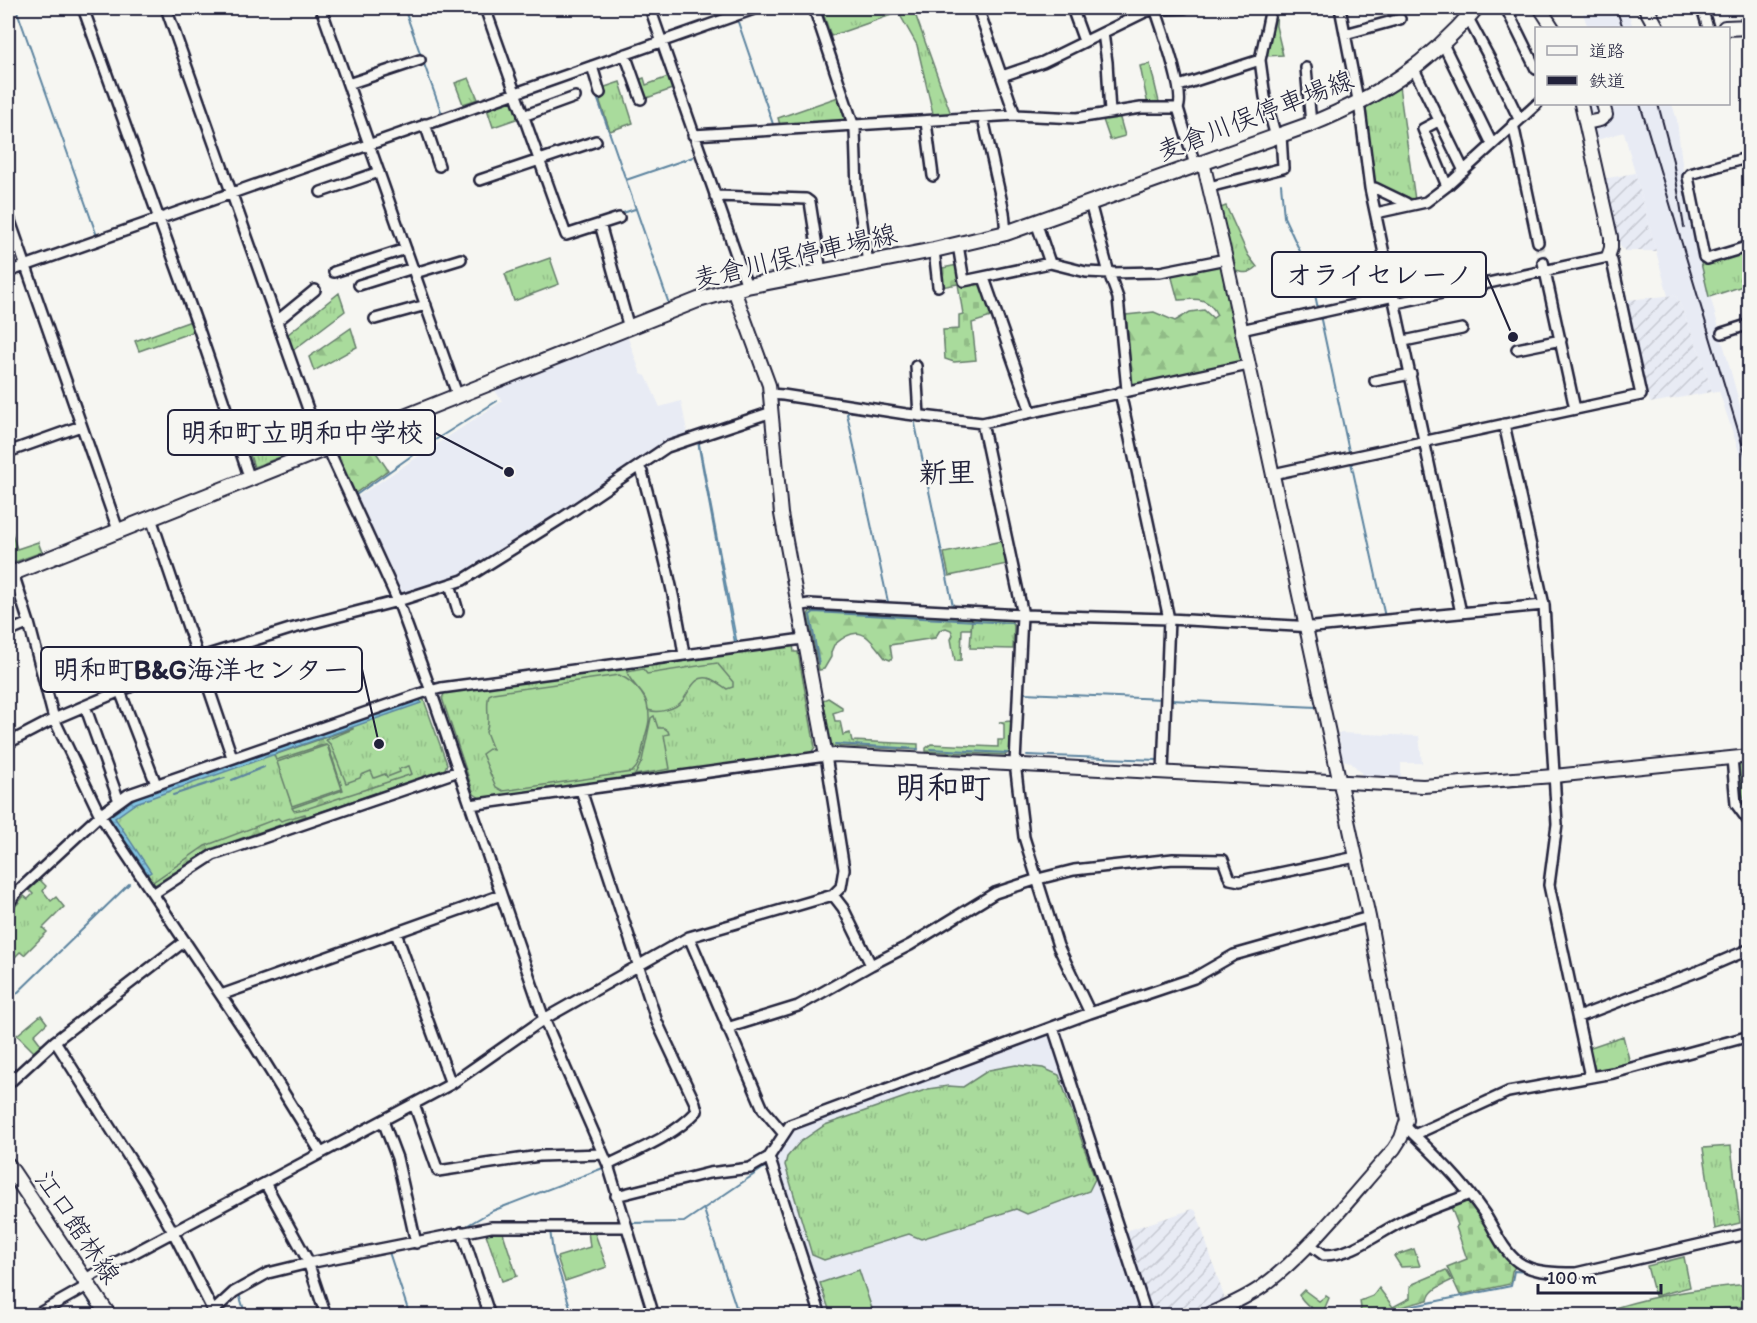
<svg xmlns="http://www.w3.org/2000/svg" width="1757" height="1323" viewBox="0 0 1757 1323" font-family="Itim,'Klee One',sans-serif">
  <style>
    .built { fill: #e8ebf4 }
    .industrial { fill: url(#industrial-furrows) }
    .grass { fill: url(#grass-tufts); stroke: #667e6c; stroke-width: 1.5 }
    .forest { fill: url(#forest-firs); stroke: #667e6c; stroke-width: 1.5 }
    .cemetery { fill: url(#cemetery-stones); stroke: #667e6c; stroke-width: 1.5 }
    .garden { fill: #a9db9c; stroke: #667e6c; stroke-width: 1.5 }
    .water { fill: url(#water-waves); stroke: #5b839f; stroke-width: 1.5 }
    .lines { fill: none; stroke-linecap: round; stroke-linejoin: round }
    .stream { stroke: #5b839f; stroke-width: 2 }
    .minor-tunnel { stroke: #cccccd; stroke-width: 9; stroke-dasharray: 9 4.5; stroke-linecap: butt }
    .minor-casing { stroke: #22223b; stroke-width: 14 }
    .tertiary-casing { stroke: #22223b; stroke-width: 16 }
    .secondary-casing { stroke: #22223b; stroke-width: 18 }
    .minor { stroke: #f6f6f2; stroke-width: 9 }
    .tertiary { stroke: #f6f6f2; stroke-width: 12 }
    .secondary { stroke: #f6f6f2; stroke-width: 14 }
    .rail { stroke: #22223b; stroke-width: 2 }
    .labels { text-anchor: middle; stroke-width: 4.5; stroke-linejoin: round; paint-order: stroke }
    .street-label { font-size: 26px; fill: #22223b; stroke: #f6f6f2 }
    .quarter-label { font-size: 28px; font-weight: bold; fill: #22223b; stroke: #f6f6f2 }
    .district-label { font-size: 32px; font-weight: bold; fill: #22223b; stroke: #f6f6f2 }
    .leader { fill: none; stroke: #22223b; stroke-width: 2 }
    .callout-dot { fill: #22223b; stroke: #f6f6f2; stroke-width: 2 }
    .callout { fill: #f6f6f2; stroke: #22223b; stroke-width: 2 }
    .callout-label { font-size: 27px; text-anchor: middle; font-weight: bold; fill: #22223b }
  </style>
  <defs>
    <pattern id="industrial-furrows" width="10" height="10" patternUnits="userSpaceOnUse" patternTransform="scale(1.5)"><rect width="10" height="10" fill="#e8ebf4"/><path d="M-1 1l2-2M0 10L10 0M9 11l2-2" fill="none" stroke="#c7c9d2"/></pattern>
    <pattern id="grass-tufts" width="24" height="20" patternUnits="userSpaceOnUse" patternTransform="scale(1.5)"><rect width="24" height="20" fill="#a9db9c"/><path d="M3 7l-1-3M5 7V3M7 7l1-3M15 17l-1-3M17 17v-4M19 17l1-3" fill="none" stroke="#91bc87"/></pattern>
    <pattern id="forest-firs" width="22" height="20" patternUnits="userSpaceOnUse" patternTransform="scale(1.5)"><rect width="22" height="20" fill="#a9db9c"/><path d="M5 1l3.5 6h-7zM16 11l3.5 6h-7z" fill="#91bc87"/></pattern>
    <pattern id="cemetery-stones" width="16" height="16" patternUnits="userSpaceOnUse" patternTransform="scale(1.5)"><rect width="16" height="16" fill="#a9db9c"/><path d="M2 7V4a2 2 0 0 1 4 0v3zM10 15v-3a2 2 0 0 1 4 0v3z" fill="#91bc87"/></pattern>
    <pattern id="water-waves" width="16" height="10" patternUnits="userSpaceOnUse" patternTransform="scale(1.5)"><rect width="16" height="10" fill="#81c3e2"/><path d="M0 5q4-4 8 0t8 0" fill="none" stroke="#6fa7c3"/></pattern>
  </defs>
  <rect width="100%" height="100%" fill="#f6f6f2"/>
  <filter id="ink" filterUnits="userSpaceOnUse"><feTurbulence type="fractalNoise" baseFrequency=".0167" numOctaves="2"/><feDisplacementMap in="SourceGraphic" scale="12" xChannelSelector="R" yChannelSelector="G"/><feConvolveMatrix kernelMatrix="1 2 1 2 8 2 1 2 1" color-interpolation-filters="sRGB"/></filter>
  <g filter="url(#ink)">
    <path class="built" d="M1581 8H1627L1633 28H1588Z
      M1588 104H1672L1677 120 1684 180 1700 259 1749 438V482L1719 391 1712 392 1701 356 1676 295 1668 296 1624 132 1597 140Z
      M625 337 628 338 641 374 646 376 660 407 681 401 688 436 666 444 469 570 403 594 355 503 360 495 502 401 494 389Z
      M1338 733 1419 736 1422 763H1401V779L1362 777 1361 772 1350 762 1343 760Z
      M1046 1034 1053 1037 1142 1315H824L774 1158 795 1128Z"/>
    <path class="industrial" d="M1635 173 1656 251H1625L1620 246 1603 179Z
      M1676 295 1701 356 1712 392 1650 403 1627 300Z
      M1193 1209 1196 1211 1225 1300 1182 1315H1154L1127 1232 1129 1230Z"/>
    <path class="grass" d="M840 8H895L897 13 831 36 823 13Z
      M896 8H913L952 117 934 118 917 45Z
      M1277 8 1276 26 1283 55 1266 56Z
      M1150 64 1160 106 1148 105 1140 66Z
      M469 78 478 99 463 104 455 83Z
      M620 82 633 123 610 131 596 90Z
      M1399 86 1415 200 1375 184 1373 179 1365 110 1368 104Z
      M841 96 847 121 780 125 778 118Z
      M512 97 522 117 493 127 486 106Z
      M1119 115 1125 136 1110 140 1102 117Z
      M1226 206 1248 255 1257 267C1248 275 1243 273 1232 270L1218 209Z
      M1749 250V284L1709 297 1700 259 1707 263Z
      M550 258 559 284 514 301 505 274Z
      M339 293 345 311 292 351 287 335Z
      M191 321 195 331 139 351 135 341Z
      M263 428 272 452 305 441 307 447 254 467 243 434Z
      M8 521 17 549 38 542 42 552 12 563 8 545Z
      M972 618 1011 620 1014 626 1013 649 970 648Z
      M793 644 794 652H798L815 747 811 753 480 798 474 794 442 698 445 692Z
      M828 698 842 707V710L833 713 835 721H840L843 735 850 733 852 741 918 744V750L832 746 823 700Z
      M421 699 424 700 447 764 445 769 212 849 155 886 153 885 109 821 110 815 137 797Z
      M1011 721 1010 752 1005 755 926 751V748L931 744 998 747V740H1004V724L999 722Z
      M1749 760V810C1740 793 1738 780 1739 761Z
      M40 880 46 886 43 891 51 901 56 897 64 907 43 928 47 932 24 955 20 952 8 964V915L24 896 28 899 33 894 29 890Z
      M1623 1036 1630 1063 1594 1071 1588 1048Z
      M1016 1065 1043 1068 1059 1075 1095 1179 1089 1191 1027 1214 1016 1209 921 1239 909 1234 824 1260 812 1255 785 1165 787 1157 800 1142 825 1125 928 1089 948 1086 963 1087 989 1070Z
      M1731 1146 1740 1223 1715 1229 1703 1148Z
      M502 1230 517 1276 502 1281 485 1231Z
      M1684 1257 1690 1287 1655 1296 1647 1266Z
      M1749 1284V1306L1682 1312 1661 1315H1593C1647 1296 1693 1289 1749 1284Z"/>
    <path class="forest" d="M1222 264 1242 362 1132 385 1126 315 1154 312 1175 321 1190 312 1204 310 1213 318 1217 315C1208 296 1196 299 1178 300L1171 274Z
      M351 328 357 347 314 371 309 357Z
      M367 439 388 470 354 494 336 450Z
      M810 611 972 618 971 629H962L961 660 955 661 951 639 953 635 951 630 946 628 940 630 935 638 890 645 892 658 890 660 885 658C868 636 860 622 834 645L831 652V657L824 669 819 670 808 615Z
      M353 728V729L326 740 331 745 346 783 360 778 361 775 371 771 374 778 385 774 387 777 400 772 399 769 409 766 412 774 309 808 294 811 292 808 343 790 329 748 326 744 276 760 274 755Z
      M305 814 306 816 211 849 155 885 153 882 205 846 278 818 281 821Z
      M1414 1249 1420 1266 1401 1267 1394 1256Z
      M1446 1270 1452 1280C1443 1285 1430 1289 1428 1300L1393 1309 1391 1315H1359L1361 1308 1360 1301 1373 1296 1379 1288 1393 1307 1410 1298V1287L1413 1284Z"/>
    <path class="cemetery" d="M958 265 961 284 982 283 994 316 972 323 976 360 954 362 945 359 943 330 959 329V315L963 314 958 284 941 287 937 269Z
      M1469 1198C1486 1220 1496 1249 1515 1267L1512 1271 1510 1284 1460 1295 1447 1267 1467 1259 1456 1227 1458 1225 1451 1207Z"/>
    <path class="garden" d="M668 77 672 89 644 99 638 80 644 78 646 85Z
      M1002 541 1007 564 949 576 944 553Z
      M717 663 733 682V687L727 689C722 686 716 681 711 679 695 673 690 691 683 700 676 709 659 714 648 710 647 691 631 686 627 672L643 669 647 674Z
      M619 675C637 683 650 700 649 719 649 726 645 735 644 742 641 754 641 764 632 772L503 791 496 787 482 754 489 749 493 750 486 732C491 720 485 707 489 695L493 693Z
      M654 716 658 728H664L668 731 669 734 664 735 670 769 635 775 642 761 651 718Z
      M327 745 342 789 292 806 277 762Z
      M41 1015 47 1023 34 1035 43 1047 36 1054 17 1035Z
      M588 1231H594L607 1267 565 1281 557 1257 590 1247Z
      M859 1270 874 1315H831L820 1283Z
      M1304 1290 1319 1301 1326 1296 1329 1298 1323 1312 1320 1313C1311 1309 1304 1303 1299 1295Z"/>
    <path class="water" d="M698 443H699L737 643 735 644Z
      M420 699 421 703 136 803 115 818 151 872 148 874 109 817 137 797Z
      M1749 1309V1315H1685Z"/>
    <g class="lines">
      <path class="stream" d="M16 8 97 236
        M404 8 442 114 411 125
        M737 19 774 127
        M629 48 646 42
        M593 61 605 57
        M1265 64 1276 8
        M589 72 592 80
        M518 87 588 63
        M596 94 669 304
        M447 112 509 90
        M373 138 405 127
        M147 172 153 189
        M626 180 693 157
        M1281 184 1284 217 1311 275 1318 309
        M235 187 340 150
        M156 195 161 211
        M620 214 635 209
        M50 252 92 237
        M1320 315 1350 456
        M914 419 953 606
        M1351 462 1385 617
        M356 495 424 447 497 401
        M888 602 847 414 850 411 902 418
        M1136 623 1167 624
        M819 664 810 615 814 612 1012 623
        M1024 693 1163 699
        M1170 700 1317 707
        M835 744 918 749
        M930 749 1007 753
        M1027 755 1157 760
        M232 780 264 767
        M173 795 225 778
        M8 1002 129 884
        M8 1177 79 1286
        M704 1210 739 1316
        M630 1223 684 1222 765 1167 769 1168
        M468 1225 492 1211 603 1168
        M454 1230 486 1224
        M550 1230 553 1253 573 1316
        M389 1252 410 1316
        M646 1273 659 1316
        M84 1293 99 1316
        M239 1294 246 1316
        M1392 1316 1394 1310 1511 1286 1514 1271 1529 1272"/>
      <path class="minor-tunnel" d="M1538 242 1543 262"/>
      <g class="minor-casing">
        <path id="minor" d="M83 8 197 324 250 479
          M166 8 320 443 331 455 398 601 431 691 544 1019 608 1165 654 1316
          M321 8 458 397
          M485 8 566 235 619 218
          M650 8 747 286
          M814 8 855 130 857 190 868 263
          M978 8 1015 115
          M1072 8 1084 41
          M1155 8C1161 26 1186 95 1178 108L1195 165
          M1271 8 1260 60 1265 97 1276 137
          M1340 8 1360 110 1370 188 1461 613
          M1506 8 1536 69
          M1702 8 1708 28
          M1468 18 1491 61 1519 119
          M1103 33 1107 62 1110 113
          M1345 34 1400 19
          M1443 44 1492 144
          M625 54 641 99
          M592 66 600 93
          M1306 68 1311 124
          M1414 69 1464 171
          M1002 76 1043 62 1145 12 1156 9 1185 8
          M348 84 420 60
          M1179 86 1260 60
          M523 116 575 97
          M983 118 1004 212 1006 233
          M1440 120 1423 129 1447 186
          M926 122 933 176
          M425 124 439 166
          M1513 124 1538 242
          M693 135 1015 115 1077 118 1141 108H1178
          M1750 157 1690 174 1688 177 1704 257 1707 259 1750 246
          M480 180 596 141
          M1209 187 1283 168 1281 135
          M1370 188H1375L1406 203 1407 206
          M321 192 379 172
          M715 196 806 199 810 202 821 272
          M1090 203 1109 273 1118 298 1127 390
          M1376 213 1426 202 1447 186 1537 104
          M8 215 118 530
          M1036 222 1050 263
          M600 224 629 328
          M958 245 964 281 1050 263 1086 272 1109 273 1160 272 1226 259
          M934 250 938 286
          M1543 262 1575 409
          M8 272 757 8
          M334 272 406 249
          M415 273 461 259
          M984 278 1031 412
          M359 285 413 268
          M375 319 426 305
          M277 321 315 290
          M1241 330 1394 296
          M1722 333 1750 324
          M1404 341 1462 329
          M1517 349 1561 340
          M916 366 919 416
          M1375 381 1411 374
          M1120 392 1169 619 1163 771
          M770 394 783 395 906 414 982 423 1248 365
          M413 414 427 442
          M982 423 1023 615
          M1504 424 1544 605 1557 824 1549 885 1590 1077
          M8 452 81 426
          M638 467 642 472C658 532 675 593 684 655
          M1273 474 1641 395 1612 261 1608 257 1396 303
          M151 518 232 757
          M13 573 29 623 54 719 100 815 253 1043 321 1153
          M450 584 458 611
          M797 606 809 604 1023 615 1169 619 1314 627 1544 605
          M1022 615 1015 763 1024 837 1058 946 1090 1013
          M8 632 29 623
          M120 691 156 784
          M85 706 119 801
          M8 743 54 719 198 658 290 629 398 601 463 580 562 518 667 447 772 412
          M1732 758 1736 804 1750 823
          M581 790 657 1022 695 1103 697 1111C674 1136 638 1150 608 1165
          M153 894 213 855 459 771
          M833 895 843 908 871 965
          M8 904 17 892 100 815 129 794 422 693 441 688 803 639
          M396 933 451 1084
          M689 937 763 1109 784 1134
          M221 995 501 895
          M1578 1017 1699 971 1750 949
          M1053 1027 1147 1316
          M727 1028 798 1006 871 965 910 945 995 893 1038 879 1074 870 1173 859 1223 860 1230 879 1240 881 1356 857
          M55 1041 144 1181 173 1232 213 1311
          M8 1084 55 1041 185 941
          M414 1104 438 1171 539 1156 603 1154
          M383 1121 397 1158 416 1243
          M1406 1127C1434 1154 1462 1181 1484 1213 1495 1229 1502 1250 1518 1262 1533 1273 1558 1273 1576 1273L1750 1233
          M1414 1135 1508 1092 1613 1073 1750 1036
          M769 1157 821 1316
          M265 1183 307 1259 326 1316
          M616 1196 709 1173 750 1168 769 1157 790 1125 1090 1013 1194 978 1234 955 1369 917
          M462 1232 490 1316
          M1309 1244 1324 1255C1352 1255 1377 1234 1401 1222 1423 1211 1447 1203 1470 1194
          M85 1279 451 1084 544 1019 689 937 833 895 841 887 844 869 826 756 470 805
          M34 1316 89 1285
          M208 1316 234 1292 268 1273 309 1263 491 1227H626"/>
      </g>
      <g class="tertiary-casing">
        <path id="tertiary" d="M1540 8 1553 28
          M1581 104 1611 237V248L1608 257
          M1586 123 1600 120 1606 115 1603 104
          M1203 162 1226 259 1369 917 1407 1120 1401 1138 1394 1149C1355 1192 1309 1252 1263 1286 1245 1299 1225 1307 1205 1316
          M734 290 769 385 781 514 826 756 835 755 1423 786 1554 776 1750 756"/>
      </g>
      <g class="secondary-casing">
        <path id="secondary" d="M1646 8 1657 28
          M1725 28 1750 27
          M8 575 698 300 747 286 934 250 1006 233 1311 124C1380 96 1428 64 1476 8
          M8 1165 109 1316"/>
      </g>
      <use href="#minor" class="minor"/>
      <use href="#tertiary" class="tertiary"/>
      <use href="#secondary" class="secondary"/>
      <path class="rail" d="M1616 8 1623 28
        M1640 104 1750 470
        M1658 104 1673 161 1684 227"/>
    </g>
  </g>
  <g class="labels">
    <g class="street-label">
      <text transform="translate(1255 115) rotate(-21)" y="9">麦倉川俣停車場線</text>
      <text transform="translate(795 256) rotate(-13)" y="9">麦倉川俣停車場線</text>
      <text transform="translate(78 1227) rotate(56)" y="9">江口館林線</text>
    </g>
    <g class="quarter-label">
      <text x="947" y="482">新里</text>
    </g>
    <g class="district-label">
      <text x="943" y="798">明和町</text>
    </g>
  </g>
  <path class="leader" d="M1513 337L1486 274M509 472L435 433M379 744L362 669"/>
  <g class="callout-dot">
    <circle cx="1513" cy="337" r="6"/>
    <circle cx="509" cy="472" r="6"/>
    <circle cx="379" cy="744" r="6"/>
  </g>
  <g class="callout">
    <rect x="1272" y="252" width="214" height="45" rx="6"/>
    <rect x="168" y="410" width="267" height="45" rx="6"/>
    <rect x="41" y="647" width="321" height="45" rx="6"/>
  </g>
  <g class="callout-label">
    <text x="1379" y="284">オライセレーノ</text>
    <text x="302" y="442">明和町立明和中学校</text>
    <text x="201" y="679">明和町B&amp;G海洋センター</text>
  </g>
  <rect width="1757" height="1323" fill="none" stroke="#f6f6f2" stroke-width="30"/>
  <rect x="15" y="15" width="1727" height="1293" fill="none" stroke="#22223b" stroke-width="2" filter="url(#ink)"/>
  <rect x="1535" y="27" width="195" height="78" fill="#f6f6f2" stroke="#a1a1a9" stroke-width="1.5"/>
  <rect x="1547" y="46" width="30" height="9" fill="#f6f6f2" stroke="#a1a1a9" stroke-width="1.5"/>
  <text x="1589" y="57" font-size="18" fill="#22223b">道路</text>
  <rect x="1547" y="76" width="30" height="9" fill="#22223b" stroke="#a1a1a9" stroke-width="1.5"/>
  <text x="1589" y="87" font-size="18" fill="#22223b">鉄道</text>
  <path d="M1538 1284v9h123v-9" fill="none" stroke="#22223b" stroke-width="3"/>
  <text x="1547" y="1284" font-size="18" fill="#22223b" stroke="#f6f6f2" stroke-width="4.5" paint-order="stroke">100 m</text>
</svg>
